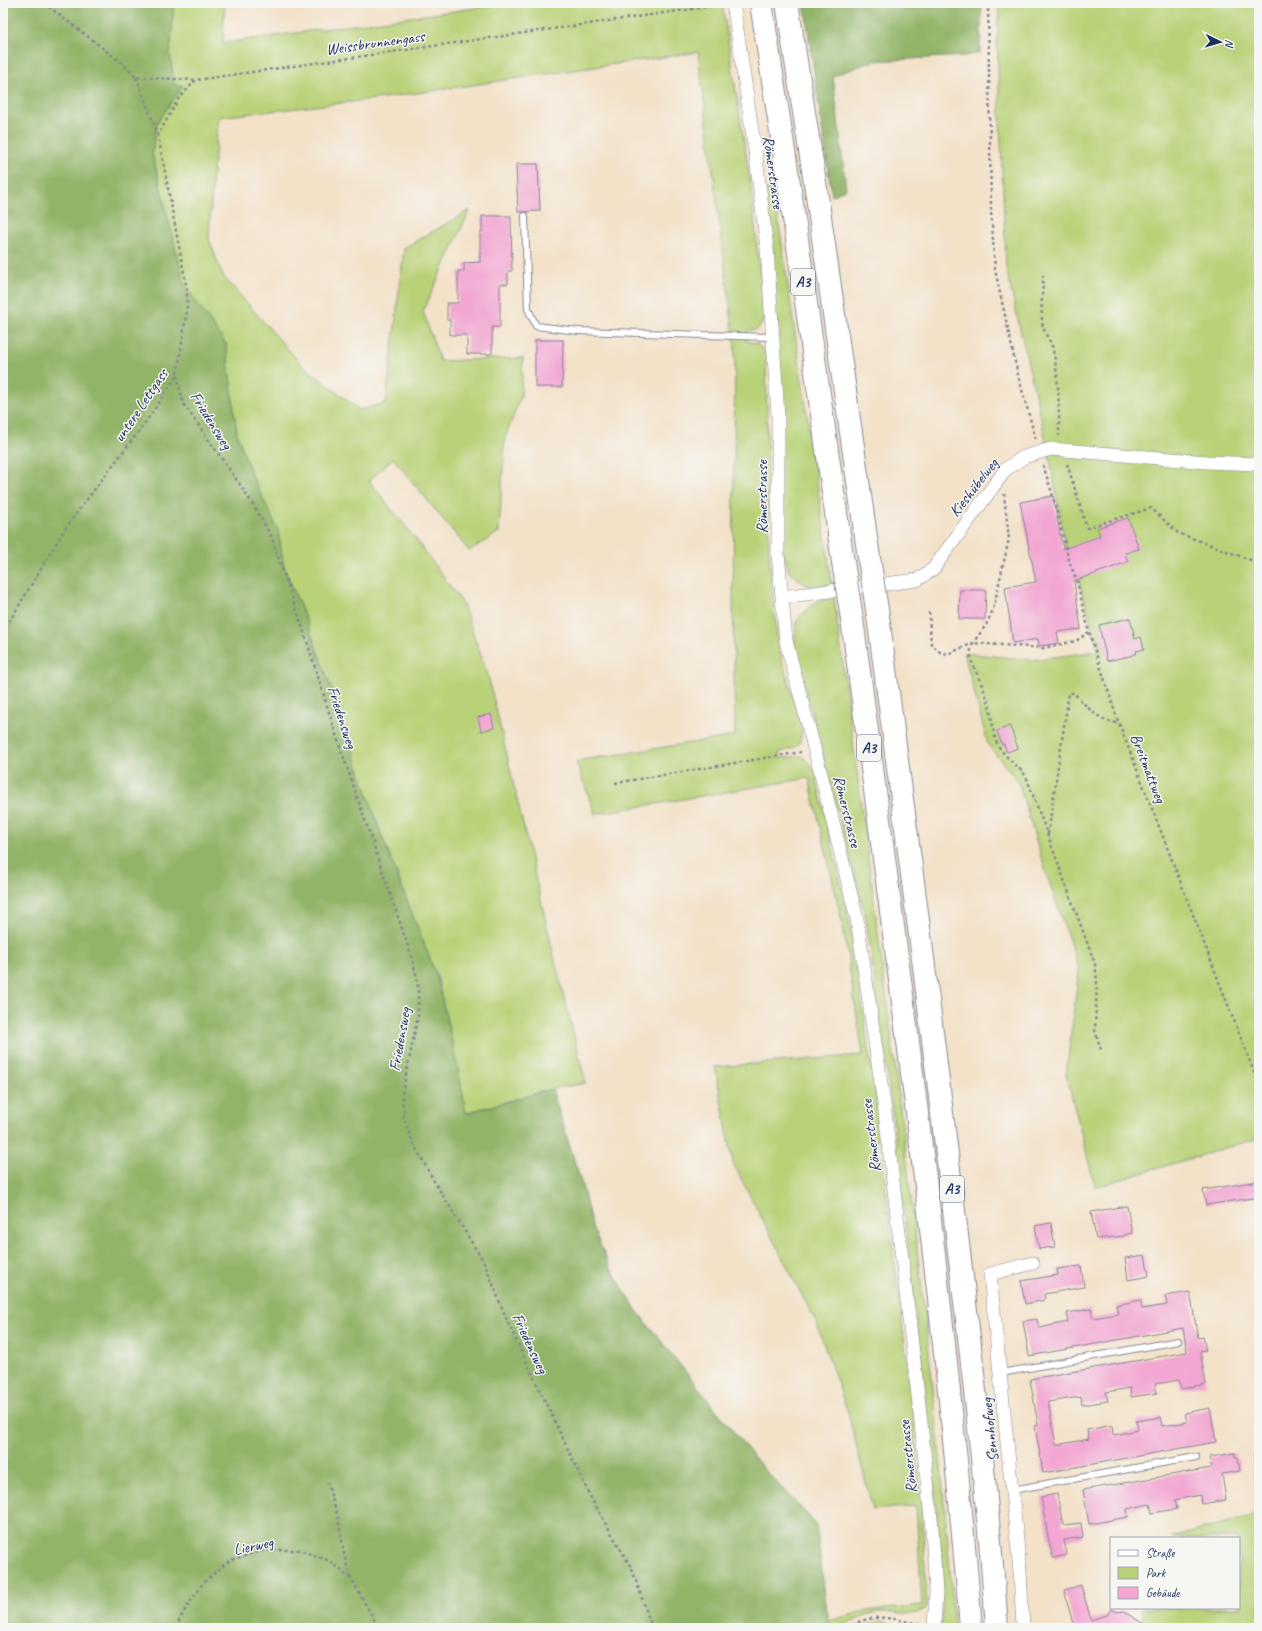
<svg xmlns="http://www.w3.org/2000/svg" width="1262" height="1631" viewBox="0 0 1262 1631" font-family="Caveat,sans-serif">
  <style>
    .green { fill: #b9d278; stroke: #6a806b }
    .forest { fill: #92b468; stroke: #567263 }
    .building { fill: #f2a6d1 }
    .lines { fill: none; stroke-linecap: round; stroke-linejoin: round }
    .service-casing { stroke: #878893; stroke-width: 8 }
    .minor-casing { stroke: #878893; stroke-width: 14 }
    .motorway-casing { stroke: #878893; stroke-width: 24 }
    .path { stroke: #878893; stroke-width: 2.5; stroke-dasharray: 3 3; stroke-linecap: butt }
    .service { stroke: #fff; stroke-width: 6 }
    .minor { stroke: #fff; stroke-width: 13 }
    .motorway { stroke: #fff; stroke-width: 22 }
    .motorway-bridge-casing { stroke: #878893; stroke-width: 24; stroke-linecap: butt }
    .motorway-bridge { stroke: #fff; stroke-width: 22 }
    .labels { text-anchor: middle; stroke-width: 3; stroke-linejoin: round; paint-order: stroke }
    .shield { fill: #f6f6f2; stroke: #5d6b8a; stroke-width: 1 }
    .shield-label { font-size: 15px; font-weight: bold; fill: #1b2f5e }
    .street-label { font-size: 16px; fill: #1b2f5e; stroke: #f6f6f2 }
  </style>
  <rect width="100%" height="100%" fill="#f6f6f2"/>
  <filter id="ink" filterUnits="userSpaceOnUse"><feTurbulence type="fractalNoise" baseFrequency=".025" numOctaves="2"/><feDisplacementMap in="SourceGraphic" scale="8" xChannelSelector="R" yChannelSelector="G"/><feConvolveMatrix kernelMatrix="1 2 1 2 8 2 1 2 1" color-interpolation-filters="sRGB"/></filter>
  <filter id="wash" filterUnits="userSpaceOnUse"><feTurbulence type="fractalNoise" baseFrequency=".012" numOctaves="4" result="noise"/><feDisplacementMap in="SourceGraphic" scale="16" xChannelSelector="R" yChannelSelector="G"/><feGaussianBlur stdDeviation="0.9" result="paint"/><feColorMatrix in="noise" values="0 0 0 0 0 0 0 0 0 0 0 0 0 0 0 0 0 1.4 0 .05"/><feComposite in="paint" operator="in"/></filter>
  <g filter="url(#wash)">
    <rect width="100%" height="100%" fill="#f3e1c8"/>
    <path class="green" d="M174 3H225L223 43 512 3H722L750 179 763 304 764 320 758 329 747 331V341L758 344 766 354 769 555 778 646 802 728C800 751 797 746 779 753L780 758 802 756 814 768 850 924 877 1106 879 1138 875 1141 876 1153 882 1158 913 1412 922 1506 927 1606C916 1620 895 1612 880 1612 861 1613 847 1628 829 1628L828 1621 865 1611 922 1605 916 1506 873 1510 848 1413 816 1322 733 1163 715 1067 863 1055 843 926 809 778 595 814 576 761 735 736 733 609 735 347 698 52 376 99 219 117 213 171 209 239 223 276 302 365 360 410 386 403 404 248 470 210 423 311 440 361 523 358 521 396 505 438 499 532 469 551 393 458 369 481 414 537 462 602 488 675 556 965 586 1083 552 1089 466 1113 459 1074 437 977 381 834 335 698 306 620 284 568 278 530 252 476 237 434 226 344 185 287 152 153 157 123 183 86H174L170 53Z
      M999 3H1259V1138L1095 1187 1066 1074 1079 969 1046 873 1018 781 988 745 964 653 1032 660 1098 651 1085 601 1077 574 1066 549 1049 454 1006 268 997 41Z
      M765 189 774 190 832 585 808 586 790 574 783 554Z
      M834 597C862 814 892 1031 917 1249 932 1375 946 1501 954 1628H941L942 1568 927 1411 891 1103 866 917 794 646 797 620 813 603Z
      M1259 1453V1628H1145L1141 1608H1239V1538H1171L1258 1514 1253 1455Z
      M880 1621 904 1626 906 1628H858Z"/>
    <path class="forest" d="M3 3H174L170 53 174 85 183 86 157 123 152 153 185 286 226 344 237 434 252 476 278 530 284 568 306 620 335 698 381 834 437 977 459 1074 466 1113 552 1089 582 1185 592 1226 610 1267 637 1311 762 1467 816 1524 829 1628H3Z
      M804 3H982L980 53 964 56 873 61 833 76 846 189 832 196Z"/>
    <g id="blocks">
      <path class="building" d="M516 164H538L540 211 518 212Z
        M482 216H511L512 271H508V284H500V327H492V354H467V335H450V320H447V303H458V271H464V263L480 262V232H482Z
        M535 340H563L562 387H535Z
        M1053 496 1063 549 1100 536 1097 528 1128 518 1139 549 1125 553 1128 562 1074 581 1081 629 1057 632 1059 643 1039 646 1038 639 1013 643 1005 587 1036 582 1020 502Z
        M960 590H986L985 619H959Z
        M1130 618 1135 639 1141 637 1144 649 1136 651 1137 653 1130 656 1107 661 1099 625Z
        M491 714 494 728 481 731 478 717Z
        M1010 726 1018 748 1007 752 1004 744 1002 745 997 731Z
        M1259 1181V1197L1206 1205 1203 1190Z
        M1127 1206 1132 1233 1124 1235V1236L1096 1239 1091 1212Z
        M1051 1223 1055 1247 1039 1249 1035 1226Z
        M1145 1255 1149 1276 1128 1280 1125 1258Z
        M1081 1266 1084 1287 1044 1294 1045 1300 1025 1304 1021 1281 1058 1275 1057 1269Z
        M1190 1292 1198 1338 1203 1337 1206 1350 1200 1351 1206 1384 1181 1389 1179 1380 1155 1384 1157 1393 1131 1397 1130 1388 1106 1392 1108 1401 1082 1405 1081 1397 1048 1402 1056 1445 1089 1439 1087 1430 1112 1425 1113 1435 1138 1430 1136 1421 1161 1417 1162 1426 1187 1422 1185 1413 1210 1408 1216 1442 1043 1473 1035 1426 1038 1425 1030 1379 1187 1352 1183 1328 1029 1356 1023 1321 1037 1319 1039 1328 1068 1322 1067 1313 1091 1309 1093 1318 1118 1314 1116 1305 1141 1300 1142 1309 1167 1305 1165 1296Z
        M1235 1453V1458H1238L1240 1471 1222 1474 1226 1500 1201 1504 1200 1495 1175 1500 1177 1509 1152 1513 1150 1504 1127 1509 1128 1517 1089 1524 1083 1490 1211 1468 1210 1457Z
        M1057 1494 1063 1525 1081 1523 1083 1537 1064 1540 1067 1555 1053 1558 1048 1537 1041 1497Z
        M1081 1585 1091 1620 1107 1615 1111 1609 1117 1612 1123 1611 1150 1628H1074L1064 1590Z"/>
    </g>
  </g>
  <g filter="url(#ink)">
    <use href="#blocks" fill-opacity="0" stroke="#878893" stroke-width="1"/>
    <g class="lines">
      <g class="service-casing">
        <path id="service" d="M525 216 528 309 536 326 578 331 773 337
          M1001 1373 1178 1341
          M1012 1490 1196 1457"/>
      </g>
      <g class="minor-casing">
        <path id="minor" d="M733 3 756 157 767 249 778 416V554L786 641 822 778 857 919 884 1104 920 1413 932 1528 936 1592 934 1628
          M782 597 917 580 933 569 1006 469 1024 457 1051 449 1207 462 1259 464
          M1023 1628 1020 1571 990 1274 1033 1263"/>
      </g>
      <g class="motorway-casing">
        <path id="motorway" d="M761 3 790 190 843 562
          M787 3 816 189 869 558
          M878 616C903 801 927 985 949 1170 968 1322 986 1475 997 1628
          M852 619C897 955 944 1290 971 1628"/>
      </g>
      <path class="path" d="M44 3 122 63 136 77 196 80 720 5
        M988 3 991 210 995 270 1018 375 1036 440
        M136 77 158 135
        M1043 275C1043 290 1040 312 1043 327 1045 335 1052 342 1053 350 1059 378 1059 407 1059 436
        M177 375 183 403 243 489 261 518 271 536 306 638 336 735 412 958 418 983V1016L402 1094 404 1119 413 1143 434 1181 485 1264 508 1323 591 1498 632 1569 652 1628
        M1067 464 1087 528 1151 508 1178 533 1259 563
        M1043 465 1052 493 1069 561 1077 581 1089 632 1117 718 1259 1085
        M929 612 931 644 940 652 948 654 973 643 986 625 993 610 1009 539 1004 494
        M3 632 66 527 145 423 177 375 187 310V289L158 135 179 98 196 80
        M1089 632 1076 641 1043 648 973 643C971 648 970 653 971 658 975 673 984 687 988 702 992 715 992 730 997 743 1003 756 1017 765 1026 776L1095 964 1097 980 1095 1030 1101 1050
        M615 783 801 752
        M1048 834 1069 693H1074C1085 705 1100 723 1119 723
        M327 1482 338 1517 344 1554 351 1579
        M176 1628 183 1613 203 1583 230 1560 266 1550H299L330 1561 352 1580 379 1628
        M847 1628C875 1611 890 1619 920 1624"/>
      <use href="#service" class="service"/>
      <use href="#minor" class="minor"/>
      <use href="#motorway" class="motorway"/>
      <g class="motorway-bridge-casing">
        <path id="motorway-bridge" d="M869 558 878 616
          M843 562 852 619"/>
      </g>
      <use href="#motorway-bridge" class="motorway-bridge"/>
    </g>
  </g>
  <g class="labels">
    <g class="shield">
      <rect x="791" y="269" width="24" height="26" rx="3"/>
      <rect x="857" y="735" width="24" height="26" rx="3"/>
      <rect x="940" y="1176" width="24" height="26" rx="3"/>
    </g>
    <g class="shield-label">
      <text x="803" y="287">A3</text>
      <text x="869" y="753">A3</text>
      <text x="952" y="1194">A3</text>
    </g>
    <g class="street-label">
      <text transform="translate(375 42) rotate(-8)" y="6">Weissbrunnengass</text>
      <text transform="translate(774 172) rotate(82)" y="6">Römerstrasse</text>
      <text transform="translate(140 405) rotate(-56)" y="6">untere Lettgass</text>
      <text transform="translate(212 420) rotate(58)" y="6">Friedensweg</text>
      <text transform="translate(973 487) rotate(-52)" y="6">Kieshübelweg</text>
      <text transform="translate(761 497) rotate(-90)" y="6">Römerstrasse</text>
      <text transform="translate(343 717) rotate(72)" y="6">Friedensweg</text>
      <text transform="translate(1149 768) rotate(69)" y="6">Breitmattweg</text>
      <text transform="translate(848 811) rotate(76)" y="6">Römerstrasse</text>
      <text transform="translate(399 1039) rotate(-80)" y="6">Friedensweg</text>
      <text transform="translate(870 1136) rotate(-97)" y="6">Römerstrasse</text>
      <text transform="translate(531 1343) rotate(65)" y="6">Friedensweg</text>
      <text transform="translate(989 1430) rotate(-96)" y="6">Sennhofweg</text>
      <text transform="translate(907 1457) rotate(-96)" y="6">Römerstrasse</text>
      <text transform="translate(253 1545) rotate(-12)" y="6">Lierweg</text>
    </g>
  </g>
  <rect width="1262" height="1631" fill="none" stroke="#f6f6f2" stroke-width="16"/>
  <rect x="1110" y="1537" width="130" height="72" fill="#f6f6f2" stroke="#9ea6b7"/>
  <rect x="1118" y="1550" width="20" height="6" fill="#ffffff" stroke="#9ea6b7"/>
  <text x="1146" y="1557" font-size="12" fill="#1b2f5e">Straße</text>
  <rect x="1118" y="1567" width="20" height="12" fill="#b9d278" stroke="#9ea6b7"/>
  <text x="1146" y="1577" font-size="12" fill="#1b2f5e">Park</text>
  <rect x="1118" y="1587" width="20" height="12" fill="#f2a6d1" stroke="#9ea6b7"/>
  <text x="1146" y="1597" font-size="12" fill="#1b2f5e">Gebäude</text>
  <g transform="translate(1220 42) rotate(95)" stroke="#f6f6f2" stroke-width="3" paint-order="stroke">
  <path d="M0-3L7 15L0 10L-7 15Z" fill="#1b2f5e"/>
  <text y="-6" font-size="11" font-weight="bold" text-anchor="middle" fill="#1b2f5e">N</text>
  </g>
</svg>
